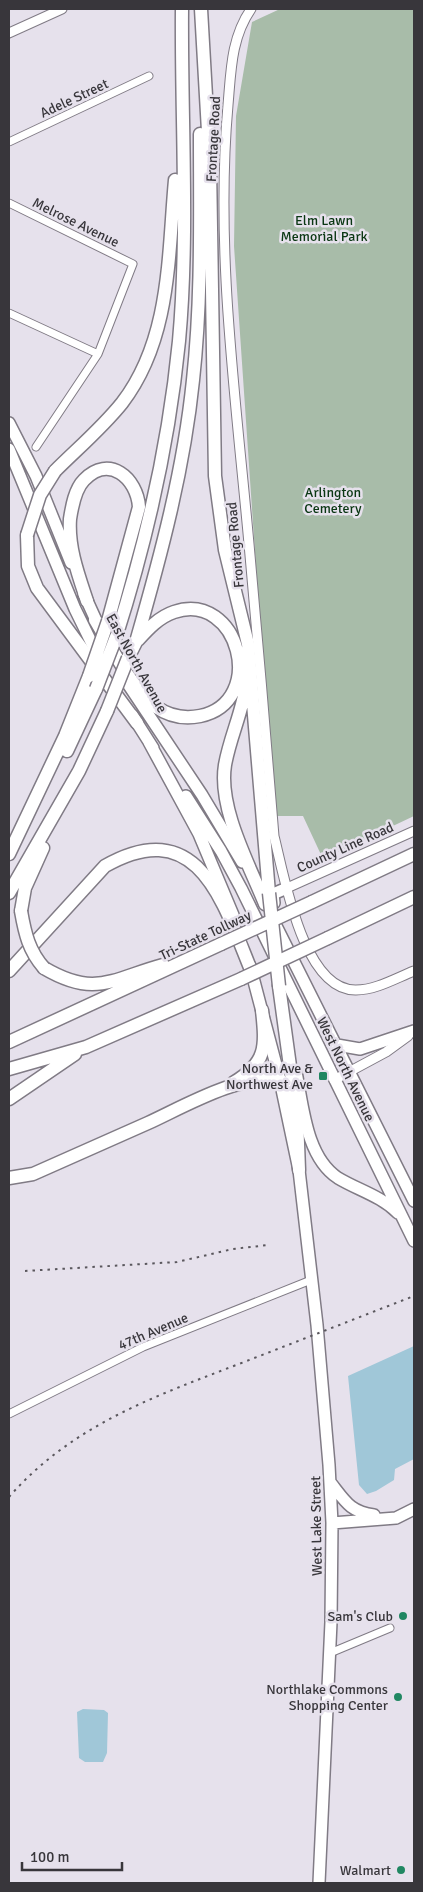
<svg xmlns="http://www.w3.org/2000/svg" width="423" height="1892" viewBox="0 0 423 1892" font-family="Signika,sans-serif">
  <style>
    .green { fill: #a8bca9 }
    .water { fill: #a0c7d8 }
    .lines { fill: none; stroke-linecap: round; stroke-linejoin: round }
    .minor-casing { stroke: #807b85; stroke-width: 9 }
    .tertiary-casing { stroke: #807b85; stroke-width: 11 }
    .primary-casing { stroke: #807b85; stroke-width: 14 }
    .motorway-casing { stroke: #807b85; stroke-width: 15 }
    .minor { stroke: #fff; stroke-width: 7 }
    .tertiary { stroke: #fff; stroke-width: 9 }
    .primary { stroke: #fff; stroke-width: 11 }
    .motorway { stroke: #fff; stroke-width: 12 }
    .rail { stroke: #5a575d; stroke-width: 2; stroke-dasharray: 2.5 5; stroke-linecap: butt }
    .motorway-bridge-casing { stroke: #807b85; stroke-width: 15; stroke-linecap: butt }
    .motorway-bridge { stroke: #fff; stroke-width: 12 }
    .poi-dot { fill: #208762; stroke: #e6e1ec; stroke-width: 2 }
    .labels { text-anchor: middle; stroke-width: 5; stroke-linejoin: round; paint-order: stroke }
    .street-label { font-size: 14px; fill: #38363b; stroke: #e6e1ec }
    .park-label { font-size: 14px; fill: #0a3713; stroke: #e6e1ec }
    .poi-label { font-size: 14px; fill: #38363b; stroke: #e6e1ec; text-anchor: end }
  </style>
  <rect width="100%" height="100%" fill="#e6e1ec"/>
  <path class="green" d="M280 9H414V816L323 859 303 816H277L261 640 234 246 236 116 252 22Z"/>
  <path class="water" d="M414 1346V1459L395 1469 394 1480 376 1491 367 1494 359 1485 348 1376Z
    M83 1709 104 1710 108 1713 107 1753 103 1762H85L79 1758 77 1712Z"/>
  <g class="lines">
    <g class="minor-casing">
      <path id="minor" d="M9 142 149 76
        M9 203 133 264 98 354 36 447
        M9 313 98 354
        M9 1414 143 1347 311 1280
        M330 1653 390 1628"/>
    </g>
    <g class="tertiary-casing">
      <path id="tertiary" d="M251 9C231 38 231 71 228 105 215 251 236 399 249 544 258 641 266 739 274 836 284 875 303 991 356 990 376 990 396 978 414 971
        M9 33 62 9
        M287 888 414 831
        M334 1080 386 1052 408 1036"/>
    </g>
    <g class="primary-casing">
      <path id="primary" d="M9 423 36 476 71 563
        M9 449 75 609 99 658
        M84 594 99 627
        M128 684 202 795 242 862
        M132 715 153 748
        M149 742 199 834 233 915
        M186 796 221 851 241 888 414 1241
        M274 903 273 894 287 888
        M273 920 414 1201
        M250 966 280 1080 299 1170 317 1325 329 1465 332 1523 331 1622 319 1883
        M337 1045 360 1049 414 1031
        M296 1072C303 1106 306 1157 338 1178 358 1190 381 1196 398 1213
        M330 1482C345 1501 350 1512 374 1515
        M332 1523 396 1518 414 1509"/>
    </g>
    <g class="motorway-casing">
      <path id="motorway" d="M201 9 210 166 215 476 225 550 248 644 269 893
        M55 471C77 449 102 428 122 403 171 339 168 256 175 180
        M27 535 28 566 37 588 137 723
        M87 601C78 574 68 547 70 519 72 506 75 489 84 480 109 454 137 478 139 507L108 621
        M95 620C110 645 133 691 156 707 169 716 185 719 200 716 268 702 239 590 174 612 159 617 148 629 138 640
        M116 637C147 540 169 443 179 341 189 232 181 119 182 9
        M128 658 136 642C161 555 184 469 193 380 202 298 200 216 200 134
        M247 679C244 709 230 736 225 765 218 808 249 864 265 904
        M67 751 96 689
        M9 854 65 736 89 676
        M9 893 79 771 107 711
        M312 902 414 854
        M21 911 25 888 43 848
        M328 938 414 897
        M44 968C95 998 112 979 163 965
        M9 971 105 866C198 813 223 902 251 970
        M279 986 297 1117 299 1170
        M9 1042 221 944
        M9 1069 86 1047 241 979
        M233 1083C267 1063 266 1047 262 1010
        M9 1099 75 1054
        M9 1178 33 1174C71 1157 109 1140 148 1123 183 1107 241 1073 280 1080L290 1091 295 1102"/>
    </g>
    <use href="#minor" class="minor"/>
    <use href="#tertiary" class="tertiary"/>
    <use href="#primary" class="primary"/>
    <use href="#motorway" class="motorway"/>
    <path class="rail" d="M25 1271 177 1262 233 1249 268 1245
      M9 1497C73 1424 156 1396 244 1362 301 1340 357 1318 414 1296"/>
    <g class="motorway-bridge-casing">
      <path id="motorway-bridge" d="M27 535 40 495 55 471
        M89 676 108 621
        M96 689 116 637
        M107 711 128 658
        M269 893 279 986
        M21 911C25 934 29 951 44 968
        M221 944 312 902
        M241 979 328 938"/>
    </g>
    <use href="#motorway-bridge" class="motorway-bridge"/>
  </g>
  <g class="poi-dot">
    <rect x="318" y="1071" width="10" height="10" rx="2.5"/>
    <circle cx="403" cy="1616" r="5"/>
    <circle cx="398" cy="1697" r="5"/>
    <circle cx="401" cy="1870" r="5"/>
  </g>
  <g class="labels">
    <g class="street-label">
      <text transform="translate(74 98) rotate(-25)" y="5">Adele Street</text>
      <text transform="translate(213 139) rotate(-87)" y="5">Frontage Road</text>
      <text transform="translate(76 222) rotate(26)" y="5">Melrose Avenue</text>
      <text transform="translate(235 545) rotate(-95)" y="5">Frontage Road</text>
      <text transform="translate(137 663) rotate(61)" y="5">East North Avenue</text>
      <text transform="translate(345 847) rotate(-24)" y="5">County Line Road</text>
      <text transform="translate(205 935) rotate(-25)" y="5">Tri-State Tollway</text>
      <text transform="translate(346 1069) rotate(64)" y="5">West North Avenue</text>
      <text transform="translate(153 1331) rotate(-23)" y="5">47th Avenue</text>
      <text transform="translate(316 1526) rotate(-91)" y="5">West Lake Street</text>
    </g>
    <g class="park-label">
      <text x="324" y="225">Elm Lawn<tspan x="324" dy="16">Memorial Park</tspan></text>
      <text x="333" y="497">Arlington<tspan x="333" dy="16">Cemetery</tspan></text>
    </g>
    <g class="poi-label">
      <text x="313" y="1073">North Ave &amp;<tspan x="313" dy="16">Northwest Ave</tspan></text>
      <text x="393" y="1621">Sam's Club</text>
      <text x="388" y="1694">Northlake Commons<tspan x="388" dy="16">Shopping Center</tspan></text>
      <text x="391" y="1875">Walmart</text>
    </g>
  </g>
  <rect width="423" height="1892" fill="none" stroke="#38363b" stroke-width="20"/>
  <path d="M22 1862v8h100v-8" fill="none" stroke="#38363b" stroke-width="2.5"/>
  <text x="30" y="1862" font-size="15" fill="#38363b" stroke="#e6e1ec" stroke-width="4" paint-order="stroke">100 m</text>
</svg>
